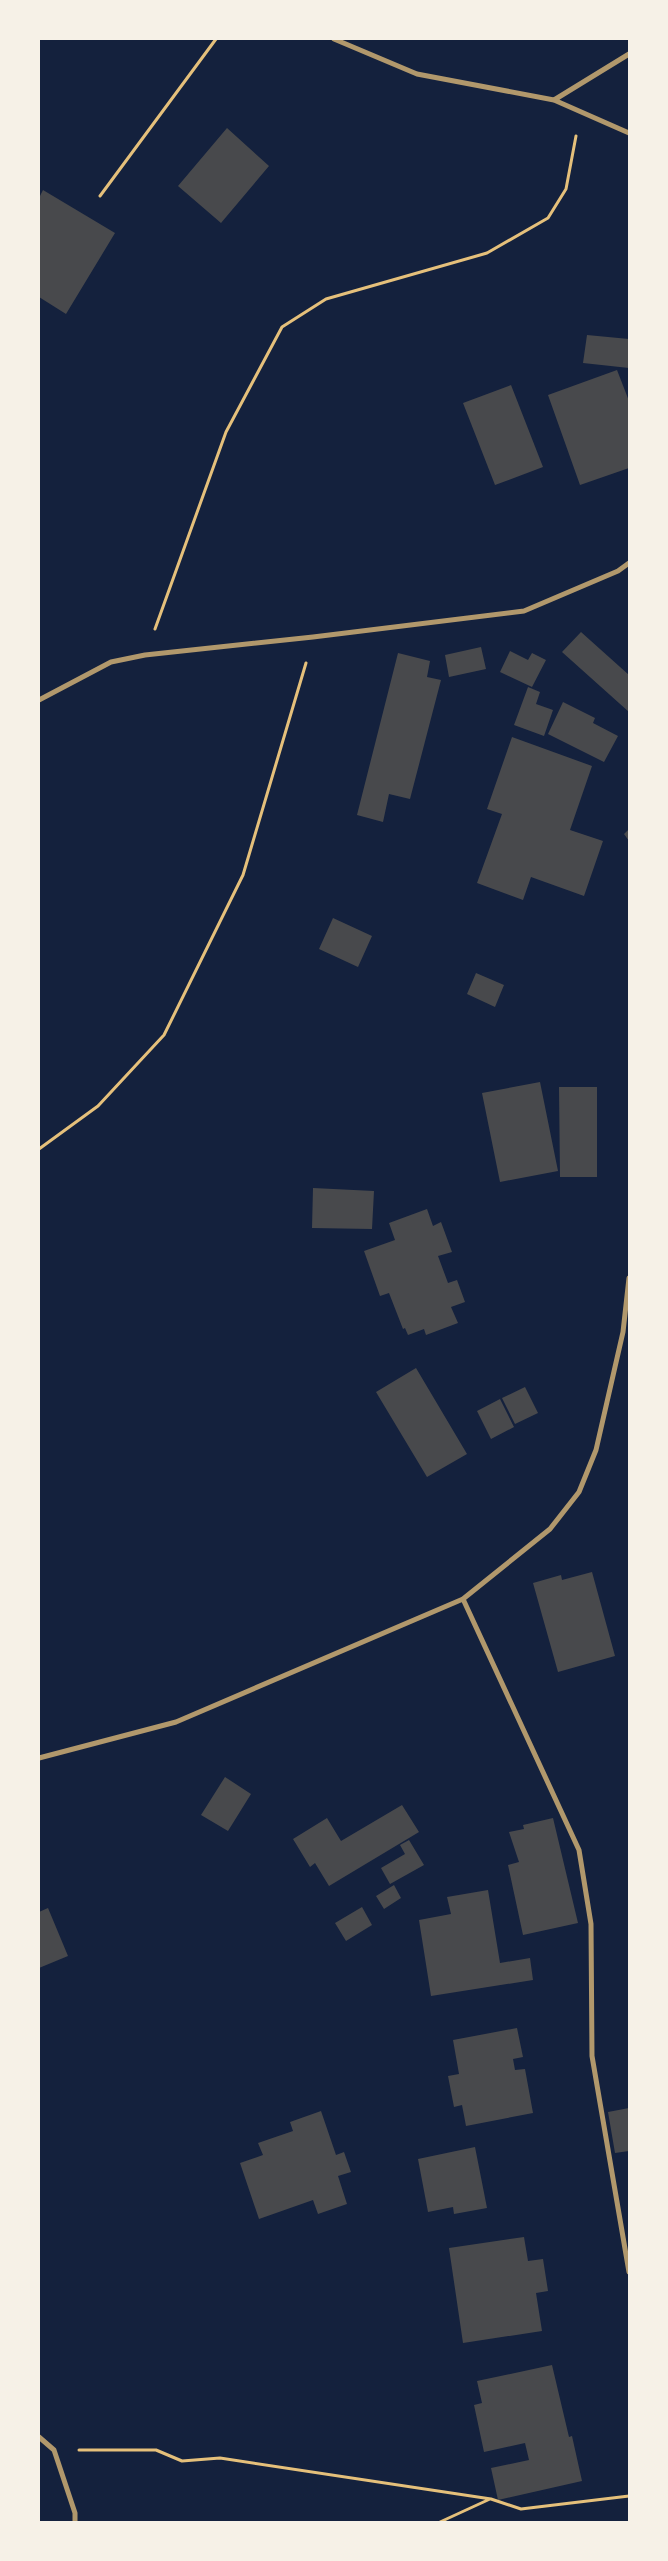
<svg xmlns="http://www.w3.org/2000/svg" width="668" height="2561" viewBox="0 0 668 2561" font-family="Figtree,sans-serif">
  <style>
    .building { fill: #48494c }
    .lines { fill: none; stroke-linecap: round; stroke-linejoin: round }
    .path { stroke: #e5c07b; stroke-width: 3 }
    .minor { stroke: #b1986c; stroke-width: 5 }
  </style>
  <rect width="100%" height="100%" fill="#14213d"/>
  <path class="building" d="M227 128 269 166 221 223 178 186Z
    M43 190 115 233 66 314 39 297V198Z
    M587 335 629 339V368L583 363Z
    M617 370 629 401V468L580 485 548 395Z
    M511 385 543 467 495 485 463 403Z
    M581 632 629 675V712L562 652Z
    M481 647 486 669 449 677 445 655Z
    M510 651 528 660 532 653 546 660 532 687 500 672Z
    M398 653 430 661 427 677 441 680 410 799 389 794 383 822 357 815Z
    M528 687 540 692 536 704 553 710 544 736 514 725Z
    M563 702 595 718 593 723 618 736 604 762 548 734Z
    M512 737 592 766 570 830 603 841 584 896 531 877 523 900 477 883 502 814 487 809Z
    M629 829V841L624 834Z
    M333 918 372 936 358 967 319 949Z
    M476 973 504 985 495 1007 467 994Z
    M540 1082 558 1171 500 1182 482 1093Z
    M559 1087H597V1177H560Z
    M313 1188 374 1191 372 1229 312 1228Z
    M427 1209 433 1226 441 1222 452 1252 438 1256 448 1283 457 1280 465 1302 451 1307 458 1323 426 1335 424 1329 408 1335 405 1328 403 1329 389 1293 380 1296 364 1251 395 1240 389 1223Z
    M416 1368 467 1454 427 1477 376 1392Z
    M525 1387 538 1413 515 1424 502 1398Z
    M500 1399 514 1427 491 1439 477 1411Z
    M592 1572 615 1656 558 1672 533 1583 561 1575 562 1580Z
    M225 1777 251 1794 228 1831 201 1815Z
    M402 1805 419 1832 329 1886 315 1863 310 1867 293 1839 327 1818 341 1841Z
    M553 1818 578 1923 523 1935 508 1865 519 1862 509 1832 524 1829 523 1825Z
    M409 1840 424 1865 390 1884 381 1868 405 1854 400 1845Z
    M394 1885 401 1898 384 1909 376 1896Z
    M488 1890 500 1963 530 1958 533 1980 431 1996 419 1920 451 1914 447 1897Z
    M362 1907 372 1925 346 1941 335 1923Z
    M48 1908 68 1956 39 1968V1912Z
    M517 2028 523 2057 513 2059 515 2070 525 2069 533 2113 466 2126 462 2105 454 2107 448 2076 459 2074 453 2040Z
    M629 2108V2151L615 2153 608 2112Z
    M321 2111 336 2155 344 2152 351 2172 338 2176 347 2204 318 2214 313 2200 259 2219 240 2163 263 2155 258 2143 293 2131 290 2122Z
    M475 2147 487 2208 454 2214 453 2207 428 2212 418 2159Z
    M524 2237 528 2261 543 2259 548 2291 536 2293 542 2331 463 2343 449 2248Z
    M552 2365 569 2437 572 2436 582 2481 498 2500 491 2468 529 2460 525 2443 484 2452 474 2405 482 2403 477 2381Z"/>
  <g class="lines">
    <path class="path" d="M100 196 216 39
      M155 629 226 432 282 327 326 299 487 253 548 218 566 189 576 136
      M39 1149 98 1106 164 1035 243 875 306 663
      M79 2450H156L182 2461 220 2458 491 2499 521 2509 629 2496
      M440 2522 490 2499"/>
    <path class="minor" d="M334 39 417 74 554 100 629 133
      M554 100 629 54
      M39 700 111 662 145 655 313 637 524 611 618 571 629 563
      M463 1599 579 1850 591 1924 592 2056 629 2272
      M39 1758 176 1722 463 1599 550 1529 579 1492 596 1450 623 1332 629 1278
      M39 2437 54 2450 75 2513V2522"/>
  </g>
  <rect width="668" height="2561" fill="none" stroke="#f6f1e7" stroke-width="80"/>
</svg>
